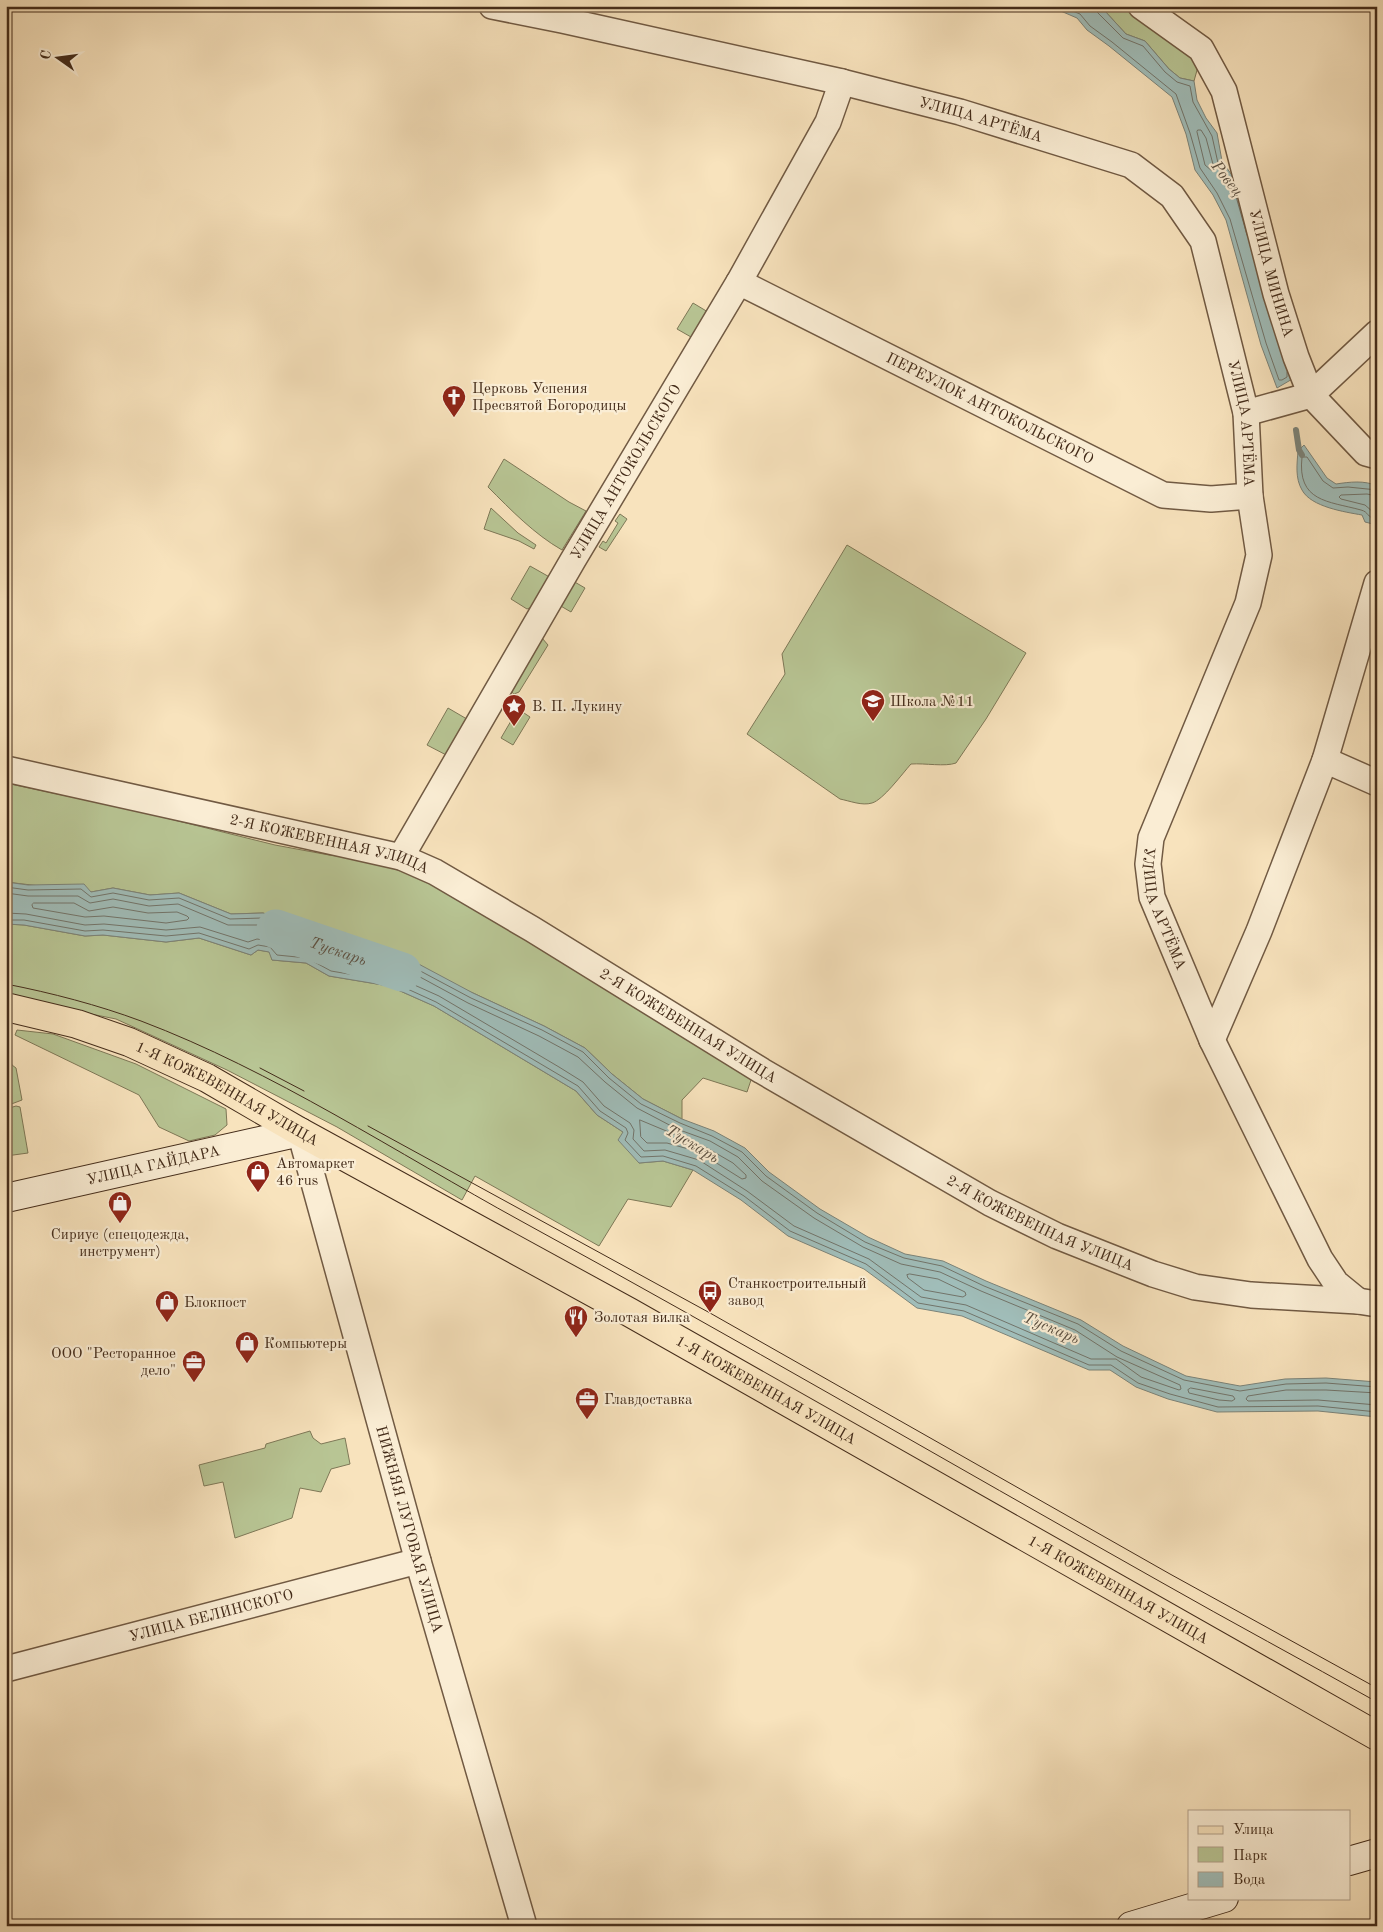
<svg xmlns="http://www.w3.org/2000/svg" width="1383" height="1932" viewBox="0 0 1383 1932" font-family="'Old Standard TT',serif">
  <style>
    .green { fill: #b8c594; stroke: #7e7857 }
    .water { fill: #a0bdb9; stroke: #7b8379 }
    .lines { fill: none; stroke-linecap: round; stroke-linejoin: round }
    .shore { stroke: #72746a; stroke-width: 1 }
    .stream { stroke: #7b8379; stroke-width: 6 }
    .river { stroke: #a0bdb9; stroke-width: 39 }
    .street-casing { stroke: #715a43; stroke-width: 28 }
    .secondary-casing { stroke: #442c1a; stroke-width: 30 }
    .primary-casing { stroke: #442c1a; stroke-width: 30 }
    .street { stroke: #faedd4; stroke-width: 25 }
    .secondary { stroke: #faedd4; stroke-width: 28 }
    .primary { stroke: #f8e3bd; stroke-width: 28 }
    .tram { stroke: #442c1a; stroke-width: 1 }
    .labels { text-anchor: middle; stroke-width: 4.5; stroke-linejoin: round; paint-order: stroke }
    .street-label { font-size: 15px; fill: #442c1a; stroke: #faedd4 }
    .poi-label { font-size: 15px; fill: #442c1a; stroke: #faedd4; text-anchor: start }
    .water-label { font-size: 16px; font-style: italic; fill: #5b5042; stroke: #faedd4 }
  </style>
  <rect width="100%" height="100%" fill="#f8e3bd"/>
  <filter id="stains"><feTurbulence type="fractalNoise" baseFrequency=".004" numOctaves="4"/><feColorMatrix values="0 0 0 0 .2 0 0 0 0 .09 0 0 0 0 .02 0 0 0 .5 -.17"/></filter>
  <radialGradient id="worn" r=".72"><stop offset=".6" stop-color="#630" stop-opacity="0"/><stop offset="1" stop-color="#630" stop-opacity=".3"/></radialGradient>
  <path class="green" d="M1096 6H1129L1199 63 1194 81 1180 78 1169 69 1145 41 1126 34 1104 10Z
    M693 303 713 315 698 341 677 329Z
    M504 459 569 502 586 511 562 550C534 534 511 510 488 487Z
    M491 508 518 533 536 545 534 549 519 541 484 529Z
    M620 514 627 519 606 551 599 547 603 541 606 543 618 523 615 521Z
    M847 545 1026 653 986 719 956 763C945 767 925 763 911 764 902 774 883 800 872 803 862 806 850 801 840 799L747 734 785 674 782 654Z
    M530 566 553 579 537 605 527 609 511 599Z
    M573 581 585 588 571 612 559 605Z
    M542 638 548 645 519 692 514 694 509 690Z
    M448 708 472 722 452 758 427 745Z
    M518 709 530 717 513 745 501 738Z
    M6 783 142 812 275 845 329 855 372 860 409 873 445 888 752 1077 747 1092 703 1078 682 1100V1119L643 1099 612 1074 585 1048 544 1026 473 993 362 950 355 956 324 945 319 935 263 913 231 914 179 893 150 895 113 888 91 892 6 882Z
    M6 924 24 925 85 936 103 935 166 942 199 938 251 955 258 950 270 952 272 960 306 963 329 976 389 986 434 1006 576 1091 597 1115 623 1132 639 1163 663 1161 693 1170 671 1207 628 1199 599 1246 475 1176 462 1200 337 1127 227 1070 116 1019 6 997Z
    M17 1030 53 1034 136 1064 226 1109 227 1125 215 1135 189 1141 159 1127 139 1095 15 1035Z
    M6 1045 12 1065 16 1068 22 1100 6 1106Z
    M16 1106 20 1107 28 1153 6 1156V1109Z
    M310 1431 313 1438 321 1444 345 1438 350 1464 331 1469 321 1492 300 1488 292 1518 235 1538 223 1482 204 1486 199 1465 265 1448 266 1444Z"/>
  <path class="water" d="M1049 6H1096L1104 10 1126 34 1145 41 1169 69 1180 78 1194 81 1197 100 1206 118 1217 133 1222 161 1238 184 1294 378 1277 388 1261 345 1226 220 1213 195 1195 170 1186 134 1172 97 1109 46 1087 30 1077 18Z
    M1304 445 1327 478 1336 484C1349 482 1365 480 1377 486V525L1365 522 1362 515C1345 512 1311 507 1302 490 1295 478 1297 464 1298 451Z
    M6 882 28 885 84 884 91 892 113 888 150 895 179 893 231 914 263 913 305 924 319 935 324 945 355 956 362 950 374 948 413 961 473 993 544 1026 585 1048 612 1074 643 1099 682 1119 714 1131 745 1148 769 1172 820 1209 868 1237 905 1254 943 1261 986 1281 1081 1320 1123 1346 1186 1376 1240 1386 1285 1379 1326 1378 1377 1382V1417L1318 1411 1217 1412 1168 1399 1136 1387 1110 1370H1089L962 1316 917 1308 864 1269 788 1236 741 1200 693 1170 663 1161 639 1163 618 1140 623 1132 597 1115 576 1091 434 1006 389 986 329 976 306 963 272 960 269 952 258 950 251 955 199 938 166 942 103 935 85 936 24 925 6 924Z"/>
  <g class="lines">
    <path class="shore" d="M1060 6 1080 14 1090 26 1112 42 1176 94 1190 133 1200 168 1217 193 1230 219 1266 343 1279 380H1282L1287 377V372
      M1096 6 1097 12 1123 38 1143 46 1165 72 1177 82 1190 86 1193 102 1212 136 1218 163 1233 186 1247 235
      M1198 130H1201L1206 138 1214 168 1212 171 1205 165 1197 132Z
      M1377 490 1348 487 1333 488 1323 481 1307 457H1302C1297 502 1328 501 1361 510 1369 512 1366 517 1377 520
      M1377 496 1367 494 1341 495 1339 497 1341 499 1365 505 1373 512 1377 513
      M6 887 28 890 81 889 91 897 113 893 149 900 179 898 230 919 262 918 303 929 315 938 321 949 354 961 365 955 374 953 411 966 471 998 542 1030 583 1052 609 1078 641 1104 680 1123 712 1136 742 1152 766 1176 817 1213 865 1242 904 1258 942 1266 984 1286 1078 1324 1121 1351 1184 1380 1240 1391 1286 1384 1326 1383 1377 1387
      M6 893 28 896H78L90 903 113 899 149 906 178 904 228 925H261L300 934 310 942 314 950 311 952 282 949 276 943 270 941 257 939 248 942 200 927 166 930 104 924 85 925 26 914 6 913
      M34 903H74L89 911 113 907 148 913 177 912 187 916 189 918 187 920 166 923 104 916 85 917 33 908 32 905Z
      M6 920H24L85 931 103 930 166 936 199 933 249 949 258 945 270 947 277 955 307 958 331 971 390 981 436 1002 578 1086 600 1111 626 1128 628 1133 625 1140 641 1157 663 1156 696 1166 744 1196 790 1231 866 1264 918 1303 964 1311 1089 1365H1111L1138 1383 1170 1394 1218 1407 1318 1406 1377 1412
      M373 959 409 971 468 1003 539 1036 578 1057 605 1082 637 1108 677 1129 710 1141 738 1157 762 1181 814 1218 863 1247 901 1264 940 1272 981 1291 1075 1330 1117 1357 1180 1385 1181 1389 1179 1390 1141 1377 1116 1359H1091L966 1305 921 1297 869 1259 794 1226 747 1191 699 1160 665 1150 644 1151 633 1139 634 1130 630 1123 604 1106 583 1082 559 1067 439 996 392 975 360 969 361 965Z
      M640 1120 707 1148 733 1163 746 1175V1178L742 1179 699 1152 667 1143H647L641 1137Z
      M910 1274 938 1279 965 1292 966 1295 963 1297 924 1290 908 1278 907 1275Z
      M1191 1388 1233 1396 1235 1399 1232 1401 1219 1400 1189 1393 1188 1390Z
      M1377 1393 1326 1390H1286L1248 1396 1246 1399 1248 1401 1318 1400 1377 1405"/>
    <path class="stream" d="M1296 430 1299 450 1302 455"/>
    <path class="river" id="s1" d="M276 929 402 972"/>
    <g class="street-casing">
      <g id="street">
        <path id="s2" d="M492 6 562 20 842 82 960 112 1131 165 1172 196 1203 241 1246 413 1250 496 1259 555 1248 603 1151 838 1148 864 1152 897 1212 1040 1320 1259 1336 1283 1358 1301"/>
        <path id="s3" d="M1141 6 1201 49 1224 91 1276 294 1296 357 1311 395 1366 453 1377 456"/>
        <path id="s4" d="M739 282 1163 495 1211 499 1250 496"/>
        <path d="M1246 413 1311 395 1377 333"/>
        <path d="M1325 760 1377 783"/>
        <path id="s5" d="M6 769 401 857 435 872 532 929 762 1071 990 1203 1057 1236 1153 1274 1195 1287 1251 1295 1358 1301 1377 1304"/>
        <path id="s6" d="M401 857 573 560 739 282 828 122 842 82"/>
        <path d="M1212 1040 1259 931 1325 760 1377 583"/>
        <path id="s7" d="M300 1132 418 1561 524 1926"/>
        <path id="s8" d="M6 1669 418 1561"/>
      </g>
    </g>
    <g class="secondary-casing">
      <g id="secondary">
        <path id="s9" d="M6 1198 300 1132"/>
        <path d="M1349 1861 1377 1853"/>
        <path d="M1131 1926 1224 1898"/>
      </g>
    </g>
    <g class="primary-casing">
      <g id="primary">
        <path id="s10" d="M6 1007 77 1024 129 1042 207 1078 300 1132 629 1312 1377 1736"/>
      </g>
    </g>
    <use href="#street" class="street"/>
    <use href="#secondary" class="secondary"/>
    <use href="#primary" class="primary"/>
    <path class="tram" d="M6 984C52 993 98 1005 141 1021 273 1071 397 1153 521 1221 735 1338 946 1461 1159 1581 1231 1622 1304 1661 1377 1702
      M260 1068 304 1091
      M368 1126 710 1313 1170 1574 1377 1688"/>
  </g>
  <defs>
    <g id="church-pin" transform="scale(1.25)"><path d="M0 17L-7.5 6A9.5 9.5 0 1 1 7.5 6Z" fill="#8f2418" stroke="#faedd4"/><path d="M-1.2-6h2.4v3.5h3.3v2.4h-3.3V6h-2.4V-.1h-3.3v-2.4h3.3Z" fill="#fff"/></g>
    <g id="school-pin" transform="scale(1.25)"><path d="M0 17L-7.5 6A9.5 9.5 0 1 1 7.5 6Z" fill="#8f2418" stroke="#faedd4"/><path d="M0-5L7-2L0 1L-7-2ZM-4 1L0 2.5L4 1V4Q0 6-4 4Z" fill="#fff"/></g>
    <g id="sight-pin" transform="scale(1.25)"><path d="M0 17L-7.5 6A9.5 9.5 0 1 1 7.5 6Z" fill="#8f2418" stroke="#faedd4"/><path d="M0-6L1.8-2.2L6-1.7L2.9 1.2L3.7 5.4L0 3.3L-3.7 5.4L-2.9 1.2L-6-1.7L-1.8-2.2Z" fill="#fff"/></g>
    <g id="shop-pin" transform="scale(1.25)"><path d="M0 17L-7.5 6A9.5 9.5 0 1 1 7.5 6Z" fill="#8f2418" stroke="#faedd4"/><path d="M-5-2.5h2.3a2.7 3.5 0 0 1 5.4 0H5L5.5 6h-11ZM-1.5-2.5h3a1.5 2.3 0 0 0-3 0Z" fill="#fff"/></g>
    <g id="bus-pin" transform="scale(1.25)"><path d="M0 17L-7.5 6A9.5 9.5 0 1 1 7.5 6Z" fill="#8f2418" stroke="#faedd4"/><path d="M-5-6H5V4H4V6H2V4H-2V6H-4V4H-5ZM-3.5-4V0h7V-4ZM-3.5 1.2v1.5H-2V1.2ZM2 1.2v1.5H3.5V1.2Z" fill="#fff"/></g>
    <g id="restaurant-pin" transform="scale(1.25)"><path d="M0 17L-7.5 6A9.5 9.5 0 1 1 7.5 6Z" fill="#8f2418" stroke="#faedd4"/><path d="M-5-6h1v4h1v-4h1v4h1v-4h1v5L-1.5 .5V6h-2V.5L-5-1ZM5-6V6H3V1.5H1.5Q1.5-4 5-6Z" fill="#fff"/></g>
    <g id="office-pin" transform="scale(1.25)"><path d="M0 17L-7.5 6A9.5 9.5 0 1 1 7.5 6Z" fill="#8f2418" stroke="#faedd4"/><path d="M-6-3h4V-5.5h4V-3h4V5H-6ZM-1-4.5V-3h2v-1.5ZM-6 0V1H6V0Z" fill="#fff"/></g>
  </defs>
  <g fill-rule="evenodd">
    <use href="#church-pin" x="454" y="397"/>
    <use href="#school-pin" x="873" y="701"/>
    <use href="#sight-pin" x="514" y="706"/>
    <use href="#shop-pin" x="258" y="1172"/>
    <use href="#shop-pin" x="120" y="1203"/>
    <use href="#bus-pin" x="710" y="1292"/>
    <use href="#shop-pin" x="167" y="1302"/>
    <use href="#restaurant-pin" x="576" y="1317"/>
    <use href="#shop-pin" x="247" y="1343"/>
    <use href="#office-pin" x="194" y="1362"/>
    <use href="#office-pin" x="587" y="1399"/>
  </g>
  <g class="labels">
    <g class="street-label">
      <text dy="5" stroke="none"><textPath href="#s2" startOffset="502">УЛИЦА АРТЁМА</textPath></text>
      <text dy="5" stroke="none"><textPath href="#s3" startOffset="310">УЛИЦА МИНИНА</textPath></text>
      <text dy="5" stroke="none"><textPath href="#s4" startOffset="281">ПЕРЕУЛОК АНТОКОЛЬСКОГО</textPath></text>
      <text dy="5" stroke="none"><textPath href="#s2" startOffset="952">УЛИЦА АРТЁМА</textPath></text>
      <text dy="5" stroke="none"><textPath href="#s6" startOffset="446">УЛИЦА АНТОКОЛЬСКОГО</textPath></text>
      <text dy="5" stroke="none"><textPath href="#s5" startOffset="332">2-Я КОЖЕВЕННАЯ УЛИЦА</textPath></text>
      <text dy="5" stroke="none"><textPath href="#s2" startOffset="1462">УЛИЦА АРТЁМА</textPath></text>
      <text dy="5" stroke="none"><textPath href="#s5" startOffset="738">2-Я КОЖЕВЕННАЯ УЛИЦА</textPath></text>
      <text dy="5" stroke="none"><textPath href="#s10" startOffset="239">1-Я КОЖЕВЕННАЯ УЛИЦА</textPath></text>
      <text dy="5" stroke="none"><textPath href="#s9" startOffset="151">УЛИЦА ГАЙДАРА</textPath></text>
      <text dy="5" stroke="none"><textPath href="#s5" startOffset="1142">2-Я КОЖЕВЕННАЯ УЛИЦА</textPath></text>
      <text dy="5" stroke="none"><textPath href="#s10" startOffset="854">1-Я КОЖЕВЕННАЯ УЛИЦА</textPath></text>
      <text dy="5" stroke="none"><textPath href="#s7" startOffset="412">НИЖНЯЯ ЛУГОВАЯ УЛИЦА</textPath></text>
      <text dy="5" stroke="none"><textPath href="#s10" startOffset="1259">1-Я КОЖЕВЕННАЯ УЛИЦА</textPath></text>
      <text dy="5" stroke="none"><textPath href="#s8" startOffset="212">УЛИЦА БЕЛИНСКОГО</textPath></text>
    </g>
    <g class="poi-label">
      <text x="472" y="393">Церковь Успения<tspan x="472" dy="17">Пресвятой Богородицы</tspan></text>
      <text x="890" y="706">Школа №11</text>
      <text x="532" y="711">В. П. Лукину</text>
      <text x="276" y="1168">Автомаркет<tspan x="276" dy="17">46 rus</tspan></text>
      <text x="120" y="1239" text-anchor="middle">Сириус (спецодежда,<tspan x="120" dy="17">инструмент)</tspan></text>
      <text x="728" y="1288">Станкостроительный<tspan x="728" dy="17">завод</tspan></text>
      <text x="184" y="1307">Блокпост</text>
      <text x="594" y="1322">Золотая вилка</text>
      <text x="264" y="1348">Компьютеры</text>
      <text x="176" y="1358" text-anchor="end">ООО "Ресторанное<tspan x="176" dy="17">дело"</tspan></text>
      <text x="604" y="1404">Главдоставка</text>
    </g>
    <g class="water-label">
      <text transform="translate(1228 178) rotate(51)" y="6">Ровец</text>
      <text dy="6" stroke="none"><textPath href="#s1" startOffset="66">Тускарь</textPath></text>
      <text transform="translate(693 1143) rotate(31)" y="6">Тускарь</text>
      <text transform="translate(1052 1327) rotate(23)" y="6">Тускарь</text>
    </g>
  </g>
  <rect width="1383" height="1932" fill="none" stroke="#f8e3bd" stroke-width="25"/>
  <rect x="8" y="8" width="1368" height="1917" fill="none" stroke="#442c1a" stroke-width="2.5"/>
  <rect x="12" y="12" width="1358" height="1907" fill="none" stroke="#442c1a"/>
  <rect x="1188" y="1810" width="162" height="90" fill="#faedd4" stroke="#b1a08a"/>
  <rect x="1198" y="1826" width="25" height="8" fill="#f8e3bd" stroke="#b1a08a"/>
  <text x="1233" y="1834" font-size="15" fill="#442c1a">Улица</text>
  <rect x="1198" y="1847" width="25" height="15" fill="#b8c594" stroke="#b1a08a"/>
  <text x="1233" y="1860" font-size="15" fill="#442c1a">Парк</text>
  <rect x="1198" y="1872" width="25" height="15" fill="#a0bdb9" stroke="#b1a08a"/>
  <text x="1233" y="1884" font-size="15" fill="#442c1a">Вода</text>
  <g transform="translate(58 58) rotate(284)" stroke="#faedd4" stroke-width="4" paint-order="stroke">
  <path d="M0-4L9 19L0 12L-9 19Z" fill="#442c1a"/>
  <text y="-8" font-size="14" font-weight="bold" text-anchor="middle" fill="#442c1a">С</text>
  </g>
  <rect width="100%" height="100%" filter="url(#stains)"/>
  <rect width="100%" height="100%" fill="url(#worn)"/>
</svg>
